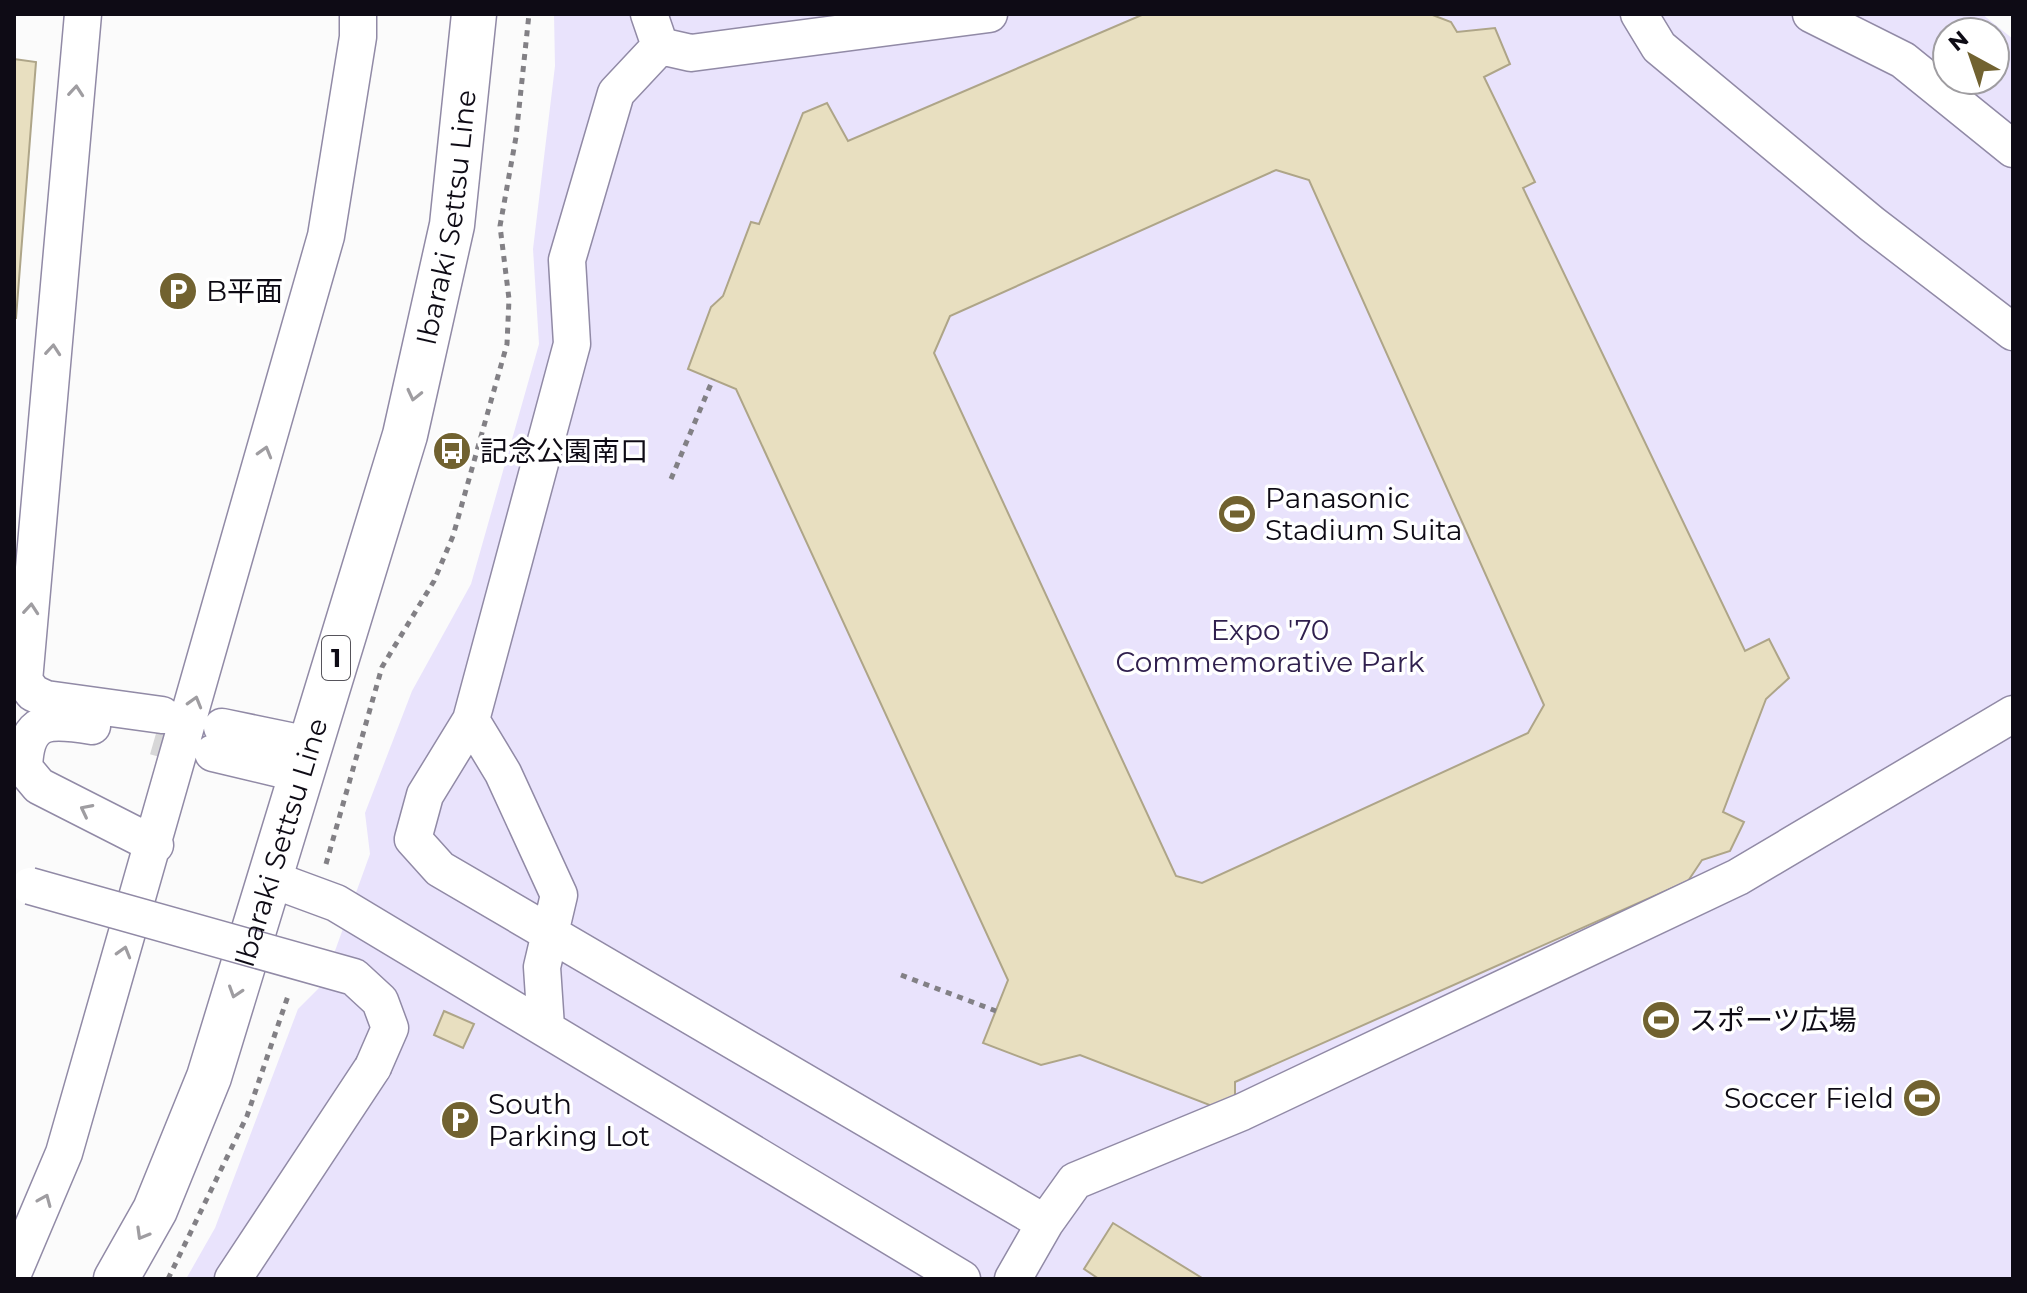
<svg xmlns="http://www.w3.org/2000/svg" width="2027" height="1293" viewBox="0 0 2027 1293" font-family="Montserrat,'Noto Sans JP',sans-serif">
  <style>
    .green { fill: #e9e3fc; fill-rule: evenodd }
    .building { fill: #e8dfc0; stroke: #aea588; stroke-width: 2; fill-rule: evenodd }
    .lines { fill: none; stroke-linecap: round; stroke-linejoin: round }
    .minor-tunnel { stroke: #d7d7d8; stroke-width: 36; stroke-dasharray: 36 18; stroke-linecap: butt }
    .minor-casing { stroke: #918aa6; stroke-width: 39 }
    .major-casing { stroke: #918aa6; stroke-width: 47 }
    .path { stroke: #828085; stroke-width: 5; stroke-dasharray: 6 6; stroke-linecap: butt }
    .minor { stroke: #fff; stroke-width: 36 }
    .major { stroke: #fff; stroke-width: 44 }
    .minor-bridge-casing { stroke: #918aa6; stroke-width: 39; stroke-linecap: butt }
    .minor-bridge { stroke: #fff; stroke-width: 36 }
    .oneway { stroke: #9f9da1 }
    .labels { text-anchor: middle; stroke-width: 7; stroke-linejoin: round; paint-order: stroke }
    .shield { fill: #fff; stroke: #56545b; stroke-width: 2 }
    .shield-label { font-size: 26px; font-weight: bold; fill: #0e0b15 }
    .street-label { font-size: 28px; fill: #0e0b15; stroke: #fff }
    .poi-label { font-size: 28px; fill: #0e0b15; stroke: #fff; text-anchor: start }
    .park-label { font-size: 28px; fill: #30204e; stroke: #fff }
  </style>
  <rect width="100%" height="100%" fill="#fbfbfb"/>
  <path class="green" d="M554 14H1982L2013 39V1279H186L215 1228 298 1009 323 984 370 854 365 813 412 691 471 584 539 344 533 249 555 66ZM1947 32H1995V80H1947Z"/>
  <path class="building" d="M1144 14H1430L1451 22 1457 32 1495 28 1510 64 1484 77 1535 182 1523 188 1745 651 1769 639 1789 678 1766 699 1723 812 1744 822 1730 851 1702 860 1688 881 1235 1082V1096L1212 1106 1080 1055 1041 1065 983 1043 1008 980 736 389 688 369 711 307 723 296 751 222 759 224 803 113 827 103 848 141ZM1276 170 1309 180 1544 705 1528 733 1202 883 1176 876 934 353 950 316Z
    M14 59 36 62 16 318H14Z
    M444 1011 474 1024 463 1048 434 1035Z
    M1113 1223 1202 1278V1279H1099L1084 1269Z"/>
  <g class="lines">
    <path class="minor-tunnel" d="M155 737 211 753"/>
    <g class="minor-casing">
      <path id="minor" d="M83 14 24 681 33 693 46 699 162 715
        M649 14 660 46 616 93 567 260 572 344 471 720 425 795 413 839 440 869 1045 1223 1013 1279
        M1639 14 1659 47 1872 224 2013 332
        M1811 14 1903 60 2013 149
        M660 46 691 53 989 14
        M471 720 503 773 559 895 542 967 546 1027
        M92 726C49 719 26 717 24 768L39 786 155 845
        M222 727 309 745
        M213 753 301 774
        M271 879 336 903 962 1279
        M1045 1223 1075 1181 1242 1112 1738 877 2013 714
        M14 1271 64 1153 326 236 358 37V14
        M233 1279 373 1067"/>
    </g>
    <g class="major-casing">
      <g id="major">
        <path id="s1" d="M116 1279 155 1210 209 1077 405 435 452 225 474 14"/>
      </g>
    </g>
    <path class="path" d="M671 479 713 379
      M326 864 382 667 434 581 453 536 507 344 509 299 500 226 516 137 529 14
      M901 975 996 1011
      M168 1279 247 1116 289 993"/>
    <use href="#minor" class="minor"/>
    <use href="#major" class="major"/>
    <g class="minor-bridge-casing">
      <path id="minor-bridge" d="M30 886 354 977 380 1001 390 1028 373 1067"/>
    </g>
    <use href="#minor-bridge" class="minor-bridge"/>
  </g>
  <defs><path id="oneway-chevron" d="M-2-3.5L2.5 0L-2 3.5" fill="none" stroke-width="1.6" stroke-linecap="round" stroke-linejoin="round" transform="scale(2)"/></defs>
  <g class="oneway">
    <use href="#oneway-chevron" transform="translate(76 91) rotate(-85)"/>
    <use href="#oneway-chevron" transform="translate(53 350) rotate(-85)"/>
    <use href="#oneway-chevron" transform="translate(414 395) rotate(103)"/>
    <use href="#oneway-chevron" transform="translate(265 452) rotate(-74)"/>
    <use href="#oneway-chevron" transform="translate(31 609) rotate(-85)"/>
    <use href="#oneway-chevron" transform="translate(195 702) rotate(-74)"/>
    <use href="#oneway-chevron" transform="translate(86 810) rotate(-153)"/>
    <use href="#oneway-chevron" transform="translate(124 952) rotate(-74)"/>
    <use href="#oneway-chevron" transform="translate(235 992) rotate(108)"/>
    <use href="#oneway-chevron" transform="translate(45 1200) rotate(-67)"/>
    <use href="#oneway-chevron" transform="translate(142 1234) rotate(120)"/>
  </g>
  <defs>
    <g id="parking-disc" transform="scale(2)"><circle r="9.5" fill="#716230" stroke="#fff"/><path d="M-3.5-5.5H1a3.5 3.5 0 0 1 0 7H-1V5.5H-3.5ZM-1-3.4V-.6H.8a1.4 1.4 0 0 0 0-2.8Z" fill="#fff"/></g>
    <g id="bus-disc" transform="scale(2)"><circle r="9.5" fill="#716230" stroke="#fff"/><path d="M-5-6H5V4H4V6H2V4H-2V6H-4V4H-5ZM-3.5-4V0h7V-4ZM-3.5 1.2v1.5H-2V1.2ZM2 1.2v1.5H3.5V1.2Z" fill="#fff"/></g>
    <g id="stadium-disc" transform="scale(2)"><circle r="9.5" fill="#716230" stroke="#fff"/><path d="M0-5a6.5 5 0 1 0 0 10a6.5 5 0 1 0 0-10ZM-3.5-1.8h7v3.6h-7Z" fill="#fff"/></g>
  </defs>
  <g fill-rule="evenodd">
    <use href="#parking-disc" x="178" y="291"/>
    <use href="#bus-disc" x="452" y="451"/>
    <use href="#stadium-disc" x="1237" y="514"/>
    <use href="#stadium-disc" x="1661" y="1020"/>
    <use href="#stadium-disc" x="1922" y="1098"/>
    <use href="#parking-disc" x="460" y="1120"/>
  </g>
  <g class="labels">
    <rect class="shield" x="322" y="636" width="28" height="44" rx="6"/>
    <g class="shield-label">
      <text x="336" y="667">1</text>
    </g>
    <g class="street-label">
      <text dy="10" stroke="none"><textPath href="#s1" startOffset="1116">Ibaraki Settsu Line</textPath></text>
      <text dy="10" stroke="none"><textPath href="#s1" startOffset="468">Ibaraki Settsu Line</textPath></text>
    </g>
    <g class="poi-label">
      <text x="206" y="301">B平面</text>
      <text x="480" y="461">記念公園南口</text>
      <text x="1265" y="508">Panasonic<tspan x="1265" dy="32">Stadium Suita</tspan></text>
      <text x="1689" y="1030">スポーツ広場</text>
      <text x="1894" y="1108" text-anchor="end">Soccer Field</text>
      <text x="488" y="1114">South<tspan x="488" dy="32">Parking Lot</tspan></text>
    </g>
    <g class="park-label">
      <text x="1270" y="640">Expo '70<tspan x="1270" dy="32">Commemorative Park</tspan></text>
    </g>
  </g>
  <rect width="2027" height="1293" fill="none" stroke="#0e0b15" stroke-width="32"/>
  <g transform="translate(1971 56) rotate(320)"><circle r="38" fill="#ffffff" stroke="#9f9da1" stroke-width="2"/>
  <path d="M0-6L14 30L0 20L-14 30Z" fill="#716230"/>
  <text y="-12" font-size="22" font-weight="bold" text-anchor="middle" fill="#0e0b15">N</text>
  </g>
</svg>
